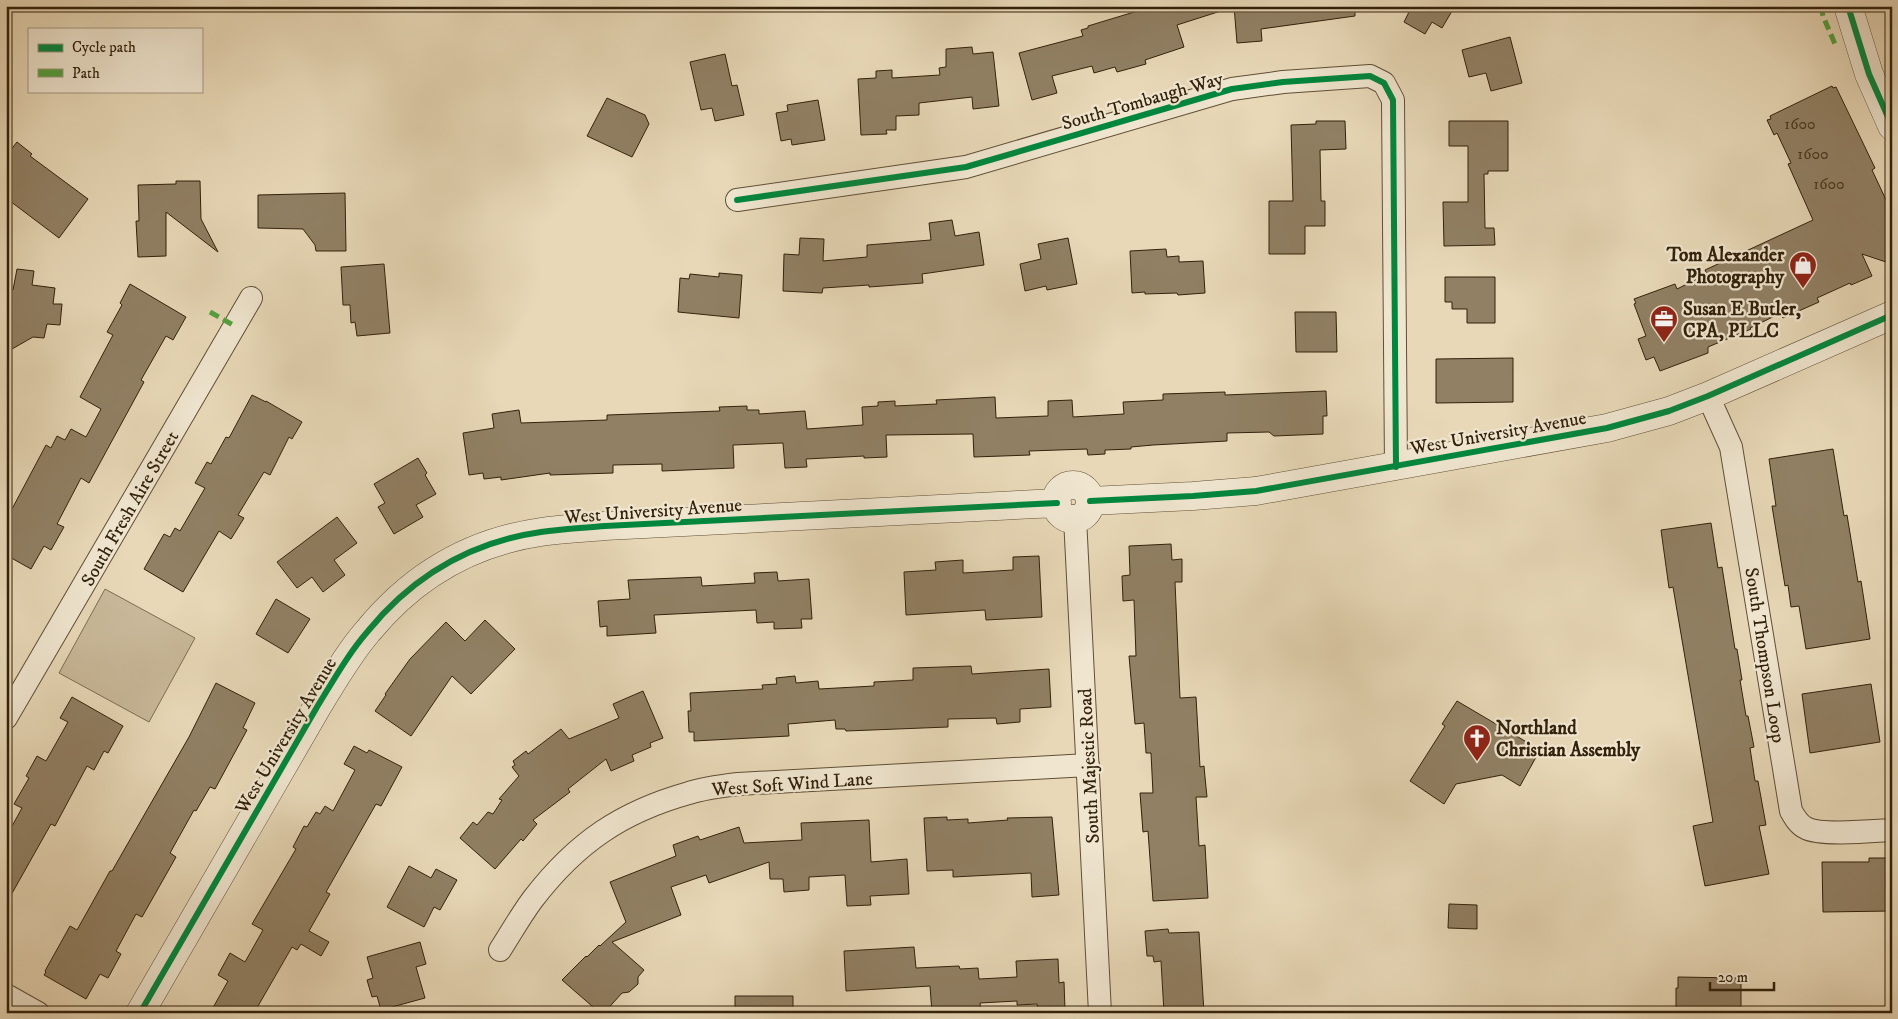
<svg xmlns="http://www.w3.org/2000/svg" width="1898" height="1019" viewBox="0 0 1898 1019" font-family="'IM FELL DW Pica',serif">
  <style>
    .green { fill: #c9b99a; stroke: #7e6d52 }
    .building { fill: #918064; stroke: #32210b }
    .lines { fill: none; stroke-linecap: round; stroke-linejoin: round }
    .minor-casing { stroke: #604f36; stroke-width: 24 }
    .tertiary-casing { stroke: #604f36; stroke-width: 29 }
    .minor { stroke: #f0e6d0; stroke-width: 22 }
    .tertiary { stroke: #f0e6d0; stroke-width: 28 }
    .quiet { stroke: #52a23e; stroke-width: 5; stroke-dasharray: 10 5; stroke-linecap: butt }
    .cycleway-casing { stroke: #f0e6d0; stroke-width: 9 }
    .cycleway { stroke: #00873e; stroke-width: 6 }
    .labels { text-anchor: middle; stroke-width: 4.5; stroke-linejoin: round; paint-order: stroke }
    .number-label { font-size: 16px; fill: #4a3921 }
    .street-label { font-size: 19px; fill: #32210b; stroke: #f0e6d0 }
    .poi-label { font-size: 19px; font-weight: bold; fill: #32210b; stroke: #f0e6d0; text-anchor: start }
  </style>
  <rect width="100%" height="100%" fill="#e8d8b7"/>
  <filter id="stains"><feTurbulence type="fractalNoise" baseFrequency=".004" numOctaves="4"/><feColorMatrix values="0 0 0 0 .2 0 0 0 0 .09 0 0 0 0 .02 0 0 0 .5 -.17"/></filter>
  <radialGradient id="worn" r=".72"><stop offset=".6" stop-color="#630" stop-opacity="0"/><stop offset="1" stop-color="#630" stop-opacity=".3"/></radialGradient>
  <path class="green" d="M105 589 195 638 149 722 59 673Z"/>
  <path class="building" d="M1154 6H1223L1224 10 1177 25 1184 47 1145 60 1146 64 1117 72 1115 67 1094 73 1092 66 1052 76 1057 93 1032 100 1019 53 1083 36 1081 30 1088 28V26Z
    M1234 6H1355V16L1261 29 1262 41 1237 43Z
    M1403 6H1455L1442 28 1432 22 1425 34 1404 22 1410 10Z
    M1510 37 1522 83 1491 91 1486 73 1469 77 1462 50Z
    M972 47 973 54 993 52 999 106 973 109 972 97 919 103V115L896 116V130H886L887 134 861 135 858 79 876 78V71L892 70V78L940 75 939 68 946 67V49Z
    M725 54 732 86 737 85 744 115 715 121 712 108 701 110 690 62Z
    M1832 86 1833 88 1836 87 1875 168 1872 170 1887 202 1892 200V264L1862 254 1872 276 1851 285 1850 283 1817 298 1819 302 1783 318 1781 313 1750 328 1751 329 1708 347V353L1660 371 1654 357 1646 360 1638 339 1646 336 1634 304 1636 303 1634 299 1675 284 1677 289 1707 274 1705 270 1813 220 1788 164 1791 163 1777 133 1774 135 1767 120 1771 119 1770 116Z
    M607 98 645 115 649 124 632 157 587 136Z
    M818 100 825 140 792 145 791 139 781 141 776 113 788 111 787 105Z
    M1316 121H1345L1346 149 1320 150 1321 201H1325V226H1305V254H1269V201H1293L1291 125 1316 124Z
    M1449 121H1508V171H1488V174H1484L1485 228H1494L1495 245 1444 246 1443 202H1468V146H1449Z
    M17 142 32 154 30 156 88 199 59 238 6 198V156Z
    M176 181H200L201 219 218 252 166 212V256L138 257 136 221H139L138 185 176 184Z
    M345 193 346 251H316L315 245 303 229 258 228V195Z
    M952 220 955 236 979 232 984 265 922 274 923 283 869 287V285L823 288 822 293 783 291 784 254 799 255 800 238 824 239 823 261 867 257V245L931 240 929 223Z
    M1068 238 1077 284 1047 290 1046 286 1025 291 1020 264 1041 259 1038 244Z
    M1166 249 1167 257 1179 256V262L1203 261 1205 293 1178 295 1177 293 1145 294V292L1132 293 1130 251Z
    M384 264 390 333 357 336 355 322 351 323 350 305H343L341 267Z
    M17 269 34 271 32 285 55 288 53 304H62L60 325 47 324 44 338 33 337 12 349 6 339V289L13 290Z
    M719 273 742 275 739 318 678 312 680 278 689 279 690 274 719 277Z
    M1445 277H1495V323H1467V309H1452V302H1445Z
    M130 284 186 317 173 340 166 336 141 380 144 382 89 483 81 478 57 524 64 527 51 550 44 546 31 569 6 555V509H12L46 445 51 448 57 436 65 440 71 429 86 437 101 409 80 397 113 335 107 332 122 305 120 303Z
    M1295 312H1336L1337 352H1296Z
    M1513 358V402L1436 403V359Z
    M1326 391 1327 416H1323V434L1274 436 1269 432 1227 433V441L1153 445 1131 447V449L1105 450V454L1088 455 1087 449 1029 451 1030 455 974 457 973 434 886 435 887 457 864 458V456L806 459 807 467 785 468 783 443 733 445 734 468 662 471V464L613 465V473L550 475V473L501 480V477L484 479 483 473 469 475 463 433 494 428 492 414 519 410 521 423 607 420V415L720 411 719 407 747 406V410H759V414L805 411 807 429 863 425 862 407 878 406V402L895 401V406L937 404 936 400 995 397 996 418 1048 416V401L1072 400 1073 417 1124 414 1123 402 1163 400V394L1225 392V395Z
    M252 395 266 402V401L302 422 292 439 289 437 270 475 264 472 238 515 244 518 231 539 219 531 183 592 144 569 164 534 170 537 175 528 180 531 205 488 195 483 207 462 211 464 226 437 229 438Z
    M1833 449 1844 516 1847 515 1858 582 1861 581 1870 639 1806 649 1799 606 1791 607 1788 585 1785 586 1772 506H1776L1769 459Z
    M418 458 427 473 425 475 436 494 416 505 423 517 394 534 378 507 385 503 374 484Z
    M337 517 357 543 334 560 345 575 323 592 312 577 297 588 277 562Z
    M1711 523 1718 568 1722 567 1735 649H1737L1742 680H1740L1746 716H1748L1754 747 1750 748 1755 781H1758L1766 825 1759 826 1769 874 1705 886 1693 826 1713 822 1673 587 1669 588 1661 530Z
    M1171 544 1172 560 1182 559V582H1175L1180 698 1196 697 1200 767 1204 766 1205 777 1207 797H1196L1199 846 1205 845 1208 898 1153 901 1148 831 1143 832 1140 793H1153L1151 753H1146L1144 723 1135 724 1129 656H1136L1134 600 1123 601 1122 576 1130 575 1129 546Z
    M1039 556 1042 617 986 620 985 610 906 615 904 572 936 570 935 562 963 560V573L1013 570V557Z
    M777 572 778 581 809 579 812 619H801L802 628 774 629V622L757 623 756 610 654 615 656 633 607 636V626L600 627 598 601 630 599 628 580 701 577 702 586 755 583 754 573Z
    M276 599 310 619 288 653 256 634Z
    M485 620 515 649 471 694 452 676 411 736 375 711 386 695 385 694 410 659 446 622 465 641Z
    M971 666 972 674 1049 669 1051 707 1020 709V722L997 724 996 718 948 719V727L846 731 845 729H836L835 720 788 724 789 736 694 741V732H689L688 711H691L690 693 763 689 762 685 777 684 776 678 795 676 796 683 818 681 819 689 874 686V682L913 680V668Z
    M216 683 255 703 243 728 247 730 215 789 210 787 196 811 194 810 170 853 176 857 142 917 136 914 116 951 121 954 108 978 100 974 86 999 44 975 46 972 45 971 70 926 77 930 110 871H112L189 737Z
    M1871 684 1880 742 1810 753 1802 694Z
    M643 691 663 738 650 743 651 747 632 755 634 761 611 771 606 759 568 789 570 792 533 820 537 824 523 841 521 839 495 869 460 838 473 822 477 825 488 812 493 814 502 800 499 799 519 776 512 767 515 765 513 761 526 751 528 754 561 729 569 739 619 718 613 704Z
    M72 697 123 726 108 753 104 751 94 770 87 766 55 826 51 824 6 904V837L22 808 14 804 29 778 26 776 37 756 46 761 68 722 60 718Z
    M1457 701 1540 750 1520 786 1502 775 1456 784 1444 804 1410 781 1445 726 1442 724Z
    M354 746 367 753 369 750 402 767 381 806 376 804 326 892 330 894 309 931 329 942 321 956 301 944 297 950 292 947 254 1013H210L228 981 218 975 230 953 245 962 263 930 252 924 296 849 293 847 304 826 307 827 316 812 320 814 325 806 333 811 355 770 344 764Z
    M947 817V820L968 819V823L1008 820 1007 818 1052 817 1059 895 1032 897 1031 873 953 877V870L927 871 924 818Z
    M869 820 871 862 907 859 909 894 870 896 871 905 847 906 845 875 809 877V890L784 892 783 879H770L769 862 709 883 706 875 671 887 681 915 612 942 644 970 638 977V984L629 992 622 993 604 1013H600L562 980 586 956 587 957 599 945 600 946 626 922 610 882 676 856 673 845 698 836 700 840 739 827 744 843 802 840 801 823Z
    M1869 858H1892V911L1823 912 1822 862H1869Z
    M409 866 431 878 436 869 457 880 440 910 434 907 424 927 387 907Z
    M1449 904 1477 905V929L1448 928Z
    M1168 929 1169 933 1199 932 1204 1013H1164L1161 961 1154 962 1153 956H1147L1145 931Z
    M420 942 426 964 416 967 425 998 381 1010 377 996 372 997 367 980 373 978 367 957Z
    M914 947 916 968 959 966 960 969 978 968 979 979 1017 977 1016 961 1058 959 1059 983 1064 982 1065 1010 1038 1011 1037 1004 1017 1005V1001L980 1003 981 1013H932L930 986 846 991 844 951Z
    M1678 977 1738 978V981H1741V1013H1676V988H1678Z
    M735 996H793V1013H735Z"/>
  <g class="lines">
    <g class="minor-casing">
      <path id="minor" d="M737 200 966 167 1232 89 1283 82 1370 76 1384 83 1393 100 1396 467
        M1708 396 1731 447 1791 811C1795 818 1799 825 1806 828 1820 836 1874 831 1892 830
        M1075 518 1100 1013
        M6 718 251 298
        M500 950C511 933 521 915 533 899 576 843 621 812 689 793 704 788 721 786 738 784L1088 765
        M6 995 38 1013"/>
    </g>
    <g class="tertiary-casing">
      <path id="tertiary" d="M1848 6 1869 74 1892 126
        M1056 502a17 17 0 1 1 34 0a17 17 0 1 1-34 0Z
        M1090 501 1193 496 1256 491 1607 428 1669 411 1708 396 1892 315
        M140 1013 317 707C333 681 348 654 368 631 413 576 471 542 541 532 562 529 584 528 605 526L1057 503"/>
    </g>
    <use href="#minor" class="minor"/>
    <use href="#tertiary" class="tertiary"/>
    <path class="quiet" d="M1821 6 1823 16 1835 44
      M210 312 235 326"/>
    <g class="cycleway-casing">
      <path id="cycleway" d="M1848 6 1869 74 1892 126
        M737 200 966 167 1232 89 1283 82 1370 76 1384 83 1393 100 1396 467
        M1090 501 1193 496 1256 491 1607 428 1669 411 1708 396 1892 315
        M140 1013 317 707C333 681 348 654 368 631 413 576 471 542 541 532 562 529 584 528 605 526L1057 503"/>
    </g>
    <use href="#cycleway" class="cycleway"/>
  </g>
  <defs>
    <g id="shop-pin" transform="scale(1.4375)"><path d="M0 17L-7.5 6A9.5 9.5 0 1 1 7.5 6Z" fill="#8f2418" stroke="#f0e6d0"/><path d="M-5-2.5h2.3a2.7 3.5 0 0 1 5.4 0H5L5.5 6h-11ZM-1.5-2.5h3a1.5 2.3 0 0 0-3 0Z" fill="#fff"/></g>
    <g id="office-pin" transform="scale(1.4375)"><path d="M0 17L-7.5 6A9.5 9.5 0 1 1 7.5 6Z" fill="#8f2418" stroke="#f0e6d0"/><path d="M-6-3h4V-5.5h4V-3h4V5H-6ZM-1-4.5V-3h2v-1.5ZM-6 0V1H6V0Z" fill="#fff"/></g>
    <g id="church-pin" transform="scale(1.4375)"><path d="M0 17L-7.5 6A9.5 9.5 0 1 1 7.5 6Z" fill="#8f2418" stroke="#f0e6d0"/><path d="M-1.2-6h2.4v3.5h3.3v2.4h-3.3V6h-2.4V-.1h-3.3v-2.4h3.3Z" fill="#fff"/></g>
  </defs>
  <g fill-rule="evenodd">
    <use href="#shop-pin" x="1803" y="265"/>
    <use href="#office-pin" x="1664" y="319"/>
    <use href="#church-pin" x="1477" y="738"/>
  </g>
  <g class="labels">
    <g class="number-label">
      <text x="1800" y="129">1600</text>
      <text x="1813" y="159">1600</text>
      <text x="1829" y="189">1600</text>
    </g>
    <g class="street-label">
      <text transform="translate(1142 100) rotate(-16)" y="7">South Tombaugh Way</text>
      <text transform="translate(1498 432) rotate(-10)" y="7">West University Avenue</text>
      <text transform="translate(129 508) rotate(-60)" y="7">South Fresh Aire Street</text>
      <text transform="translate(653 510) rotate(-4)" y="7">West University Avenue</text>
      <text transform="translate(1766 655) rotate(81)" y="7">South Thompson Loop</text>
      <text transform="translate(285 735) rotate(-59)" y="7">West University Avenue</text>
      <text transform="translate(1088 766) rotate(-93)" y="7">South Majestic Road</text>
      <text transform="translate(792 783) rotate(-4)" y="7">West Soft Wind Lane</text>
    </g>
    <g class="poi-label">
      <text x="1784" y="261" text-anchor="end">Tom Alexander<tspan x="1784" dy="22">Photography</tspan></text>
      <text x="1683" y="315">Susan E Butler,<tspan x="1683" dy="22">CPA, PLLC</tspan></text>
      <text x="1496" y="734">Northland<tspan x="1496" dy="22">Christian Assembly</tspan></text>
    </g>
  </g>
  <rect width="1898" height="1019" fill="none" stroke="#e8d8b7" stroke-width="25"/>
  <rect x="8" y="8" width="1883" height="1004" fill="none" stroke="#32210b" stroke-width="2.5"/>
  <rect x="12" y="12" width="1873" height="994" fill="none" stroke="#32210b"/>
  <rect x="28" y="28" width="175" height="65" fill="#f0e6d0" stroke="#a49781"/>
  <rect x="38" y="44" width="25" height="8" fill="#00873e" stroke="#a49781"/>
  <text x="72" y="52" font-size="15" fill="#32210b">Cycle path</text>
  <rect x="38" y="69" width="25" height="8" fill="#52a23e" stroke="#a49781"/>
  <text x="72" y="78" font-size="15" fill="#32210b">Path</text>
  <path d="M1710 982v8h64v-8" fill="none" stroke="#32210b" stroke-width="2.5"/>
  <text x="1718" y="982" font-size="15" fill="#32210b" stroke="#f0e6d0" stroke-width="4" paint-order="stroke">20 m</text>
  <rect width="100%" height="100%" filter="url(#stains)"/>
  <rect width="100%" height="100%" fill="url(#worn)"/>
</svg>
